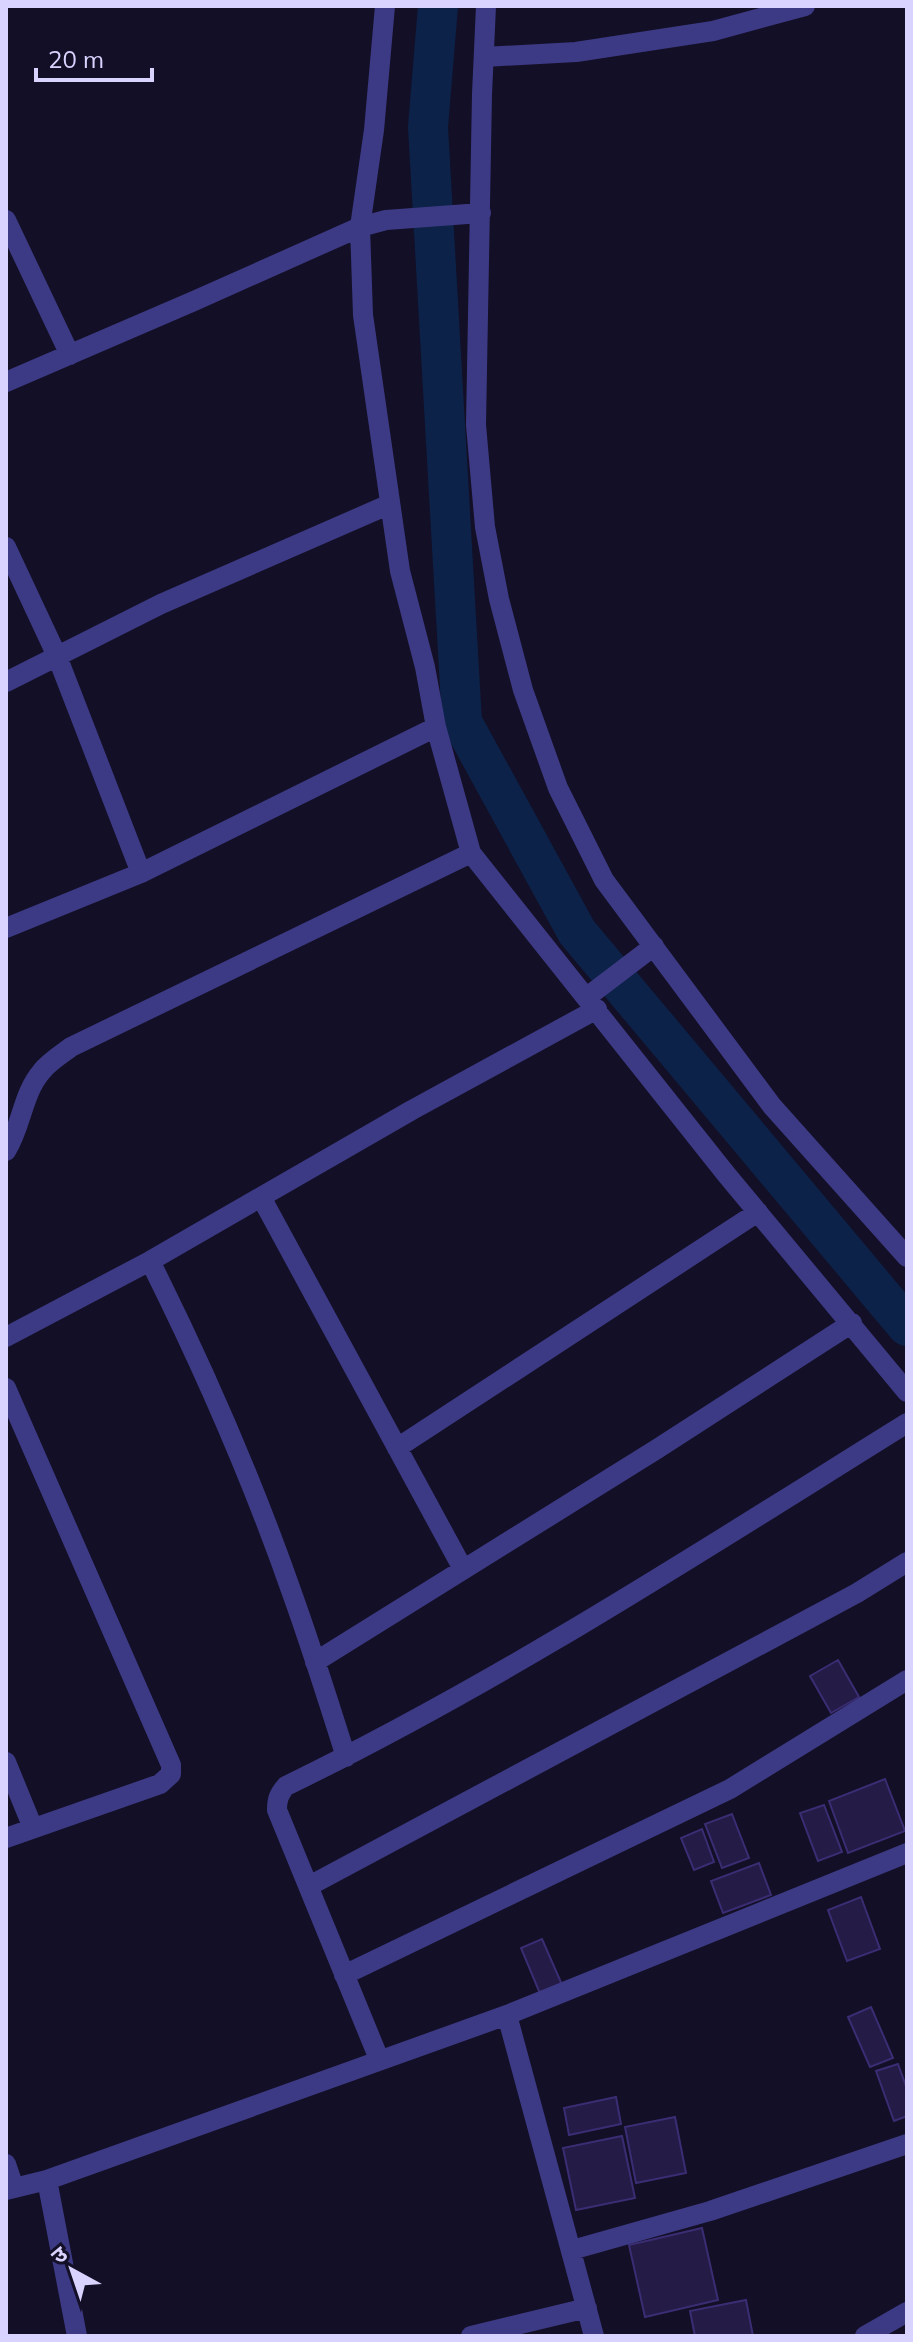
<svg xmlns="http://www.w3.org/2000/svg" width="913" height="2342" viewBox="0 0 913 2342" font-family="Mulish,'Noto Sans Devanagari',sans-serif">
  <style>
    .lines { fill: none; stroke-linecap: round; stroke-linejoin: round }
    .canal { stroke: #0c2248; stroke-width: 40 }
    .building { fill: #241b47; stroke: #3b2d73; stroke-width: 2 }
    .minor { stroke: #3d3a85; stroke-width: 20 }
  </style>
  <rect width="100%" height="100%" fill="#130f26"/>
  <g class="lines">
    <path class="canal" d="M438 6 428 127 462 722 577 932 907 1326"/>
  </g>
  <path class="building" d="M838 1660 859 1697 831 1713 810 1676Z
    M885 1779 905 1831 848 1853 829 1801Z
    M824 1805 842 1852 818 1861 800 1813Z
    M732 1814 749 1858 722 1868 705 1824Z
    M702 1829 714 1862 694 1870 681 1838Z
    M759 1863 771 1895 723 1913 711 1881Z
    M861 1897 880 1949 847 1961 828 1910Z
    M542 1939 563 1987 541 1996 521 1948Z
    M871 2007 893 2058 870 2067 848 2017Z
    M898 2064 907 2089V2116L894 2121 876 2071Z
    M616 2097 621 2124 569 2135 564 2108Z
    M675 2117 686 2173 636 2183 625 2127Z
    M622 2136 635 2198 576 2210 563 2148Z
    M702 2228 718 2300 645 2317 629 2245Z
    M746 2300 753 2336H695L690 2311Z"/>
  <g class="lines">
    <path class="minor" d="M385 6 374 130 360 227 363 315 400 571 425 667 436 727 471 853 726 1174 907 1392
      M486 6 482 94 476 425 485 527 499 599 523 690 558 788 604 880 772 1106 907 1257
      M484 57 576 52 713 31 805 6
      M6 220 70 355
      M6 382 194 301 360 227 386 220 481 213
      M6 547 57 656 141 873
      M6 682 161 604 390 504
      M6 928 141 873 436 727
      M587 997 654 946
      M6 1151C22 1126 22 1094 42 1071 49 1062 62 1054 71 1047L471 853
      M261 1197 463 1569
      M150 1261C204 1369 253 1481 293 1596 312 1649 329 1703 346 1757
      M6 1337 150 1261 412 1110 597 1009
      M6 1388 171 1765V1774L160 1784 6 1838
      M397 1448 758 1212
      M315 1662 657 1449 852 1323
      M6 1762 33 1828
      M309 1886 857 1593 907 1562
      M344 1975 730 1789 907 1680
      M507 2015 594 2336
      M379 2059 277 1810C277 1799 279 1794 286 1786 502 1681 703 1550 907 1423
      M6 2164 14 2188
      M47 2180 77 2336
      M6 2190 47 2180 507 2015 907 1853
      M572 2250 710 2211 907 2144
      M471 2336 587 2308
      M865 2336 907 2312"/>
  </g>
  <rect width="913" height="2342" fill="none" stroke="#d9d4ff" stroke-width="16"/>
  <g transform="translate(72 2270) rotate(320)" stroke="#130f26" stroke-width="6" paint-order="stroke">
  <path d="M0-6L14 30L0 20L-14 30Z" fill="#d9d4ff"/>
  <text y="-12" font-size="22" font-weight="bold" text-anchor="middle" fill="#d9d4ff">उ</text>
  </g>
  <path d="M36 68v12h116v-12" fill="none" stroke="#d9d4ff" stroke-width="4"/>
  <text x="48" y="68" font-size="24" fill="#d9d4ff" stroke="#130f26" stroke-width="6" paint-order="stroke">20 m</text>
</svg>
